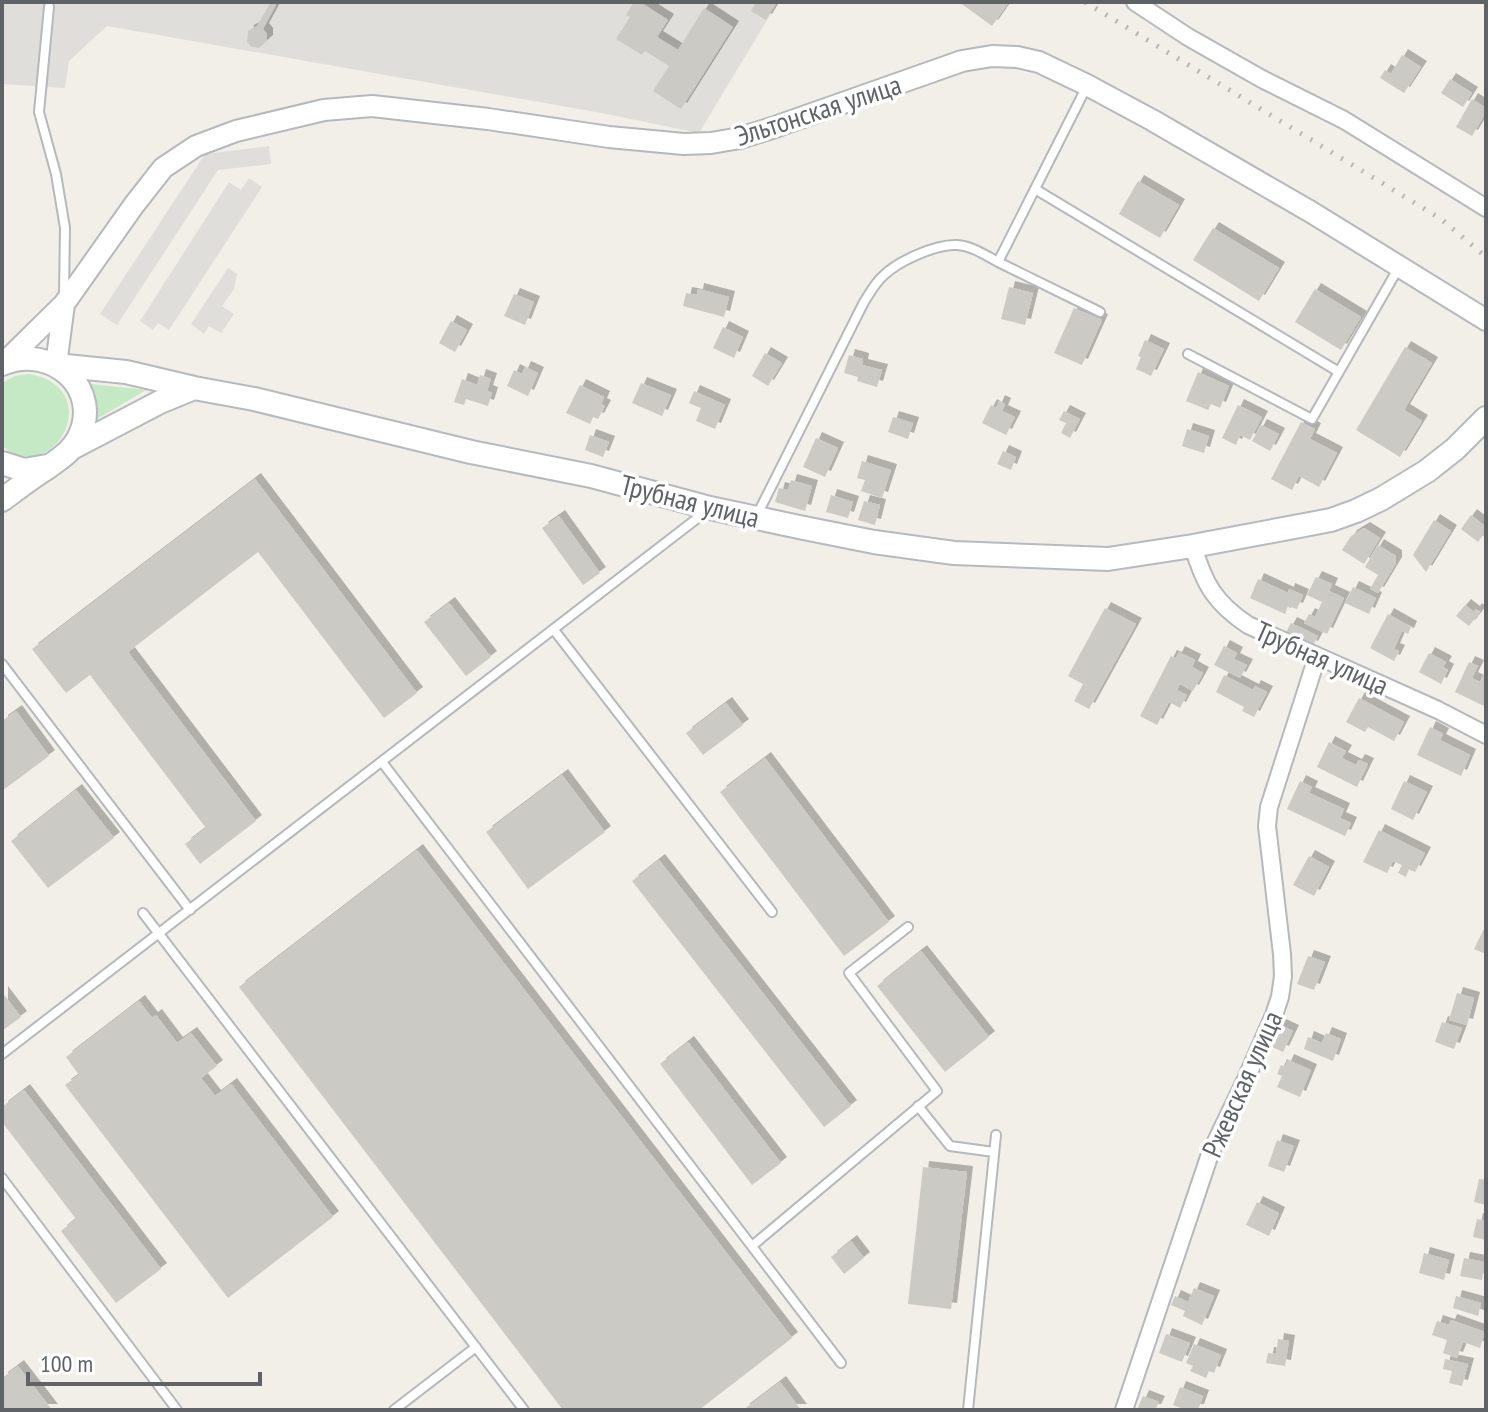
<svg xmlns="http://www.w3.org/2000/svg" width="1488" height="1412" viewBox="0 0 1488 1412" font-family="'PT Sans Narrow',sans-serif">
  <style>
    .industrial { fill: #e0deda }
    .green { fill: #c5e8c5 }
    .building { fill: #cccac5; filter: url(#shadow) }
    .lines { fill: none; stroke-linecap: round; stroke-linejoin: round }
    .service-casing { stroke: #b5b8bc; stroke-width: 12 }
    .minor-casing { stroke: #b5b8bc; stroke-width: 20 }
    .tertiary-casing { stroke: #b5b8bc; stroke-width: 24 }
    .secondary-casing { stroke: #b6babf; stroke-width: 26 }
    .service { stroke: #fff; stroke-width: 8 }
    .minor { stroke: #fff; stroke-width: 16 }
    .tertiary { stroke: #fff; stroke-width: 20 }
    .secondary { stroke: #fff; stroke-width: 22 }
    .rail { stroke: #b6b7b8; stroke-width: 5; stroke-dasharray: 2 10; stroke-linecap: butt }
    .labels { text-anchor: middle; stroke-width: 7; stroke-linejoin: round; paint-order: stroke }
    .street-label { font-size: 28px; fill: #5f6368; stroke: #fff }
  </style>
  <defs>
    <filter id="shadow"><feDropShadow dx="6" dy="-6" stdDeviation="0" flood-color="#0004"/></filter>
  </defs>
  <rect width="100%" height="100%" fill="#f1efe8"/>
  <path class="industrial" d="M2 2H778L699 133 596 112 107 26 69 61 65 88 2 84Z
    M269 146 271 164 218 170 117 325 100 314 205 154Z
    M249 178 262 187 169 330 158 323 153 330 140 321 229 182 241 190Z
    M228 268 237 274 234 289 222 306 234 314 221 333 209 326 204 334 191 324Z"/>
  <path class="green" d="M29 374C108 388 54 489 2 446V383L15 376Z
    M82 383 146 390 90 423Z"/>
  <path class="building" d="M271 2 276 5 263 29 267 34V41L259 48 252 47 247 42 248 31 257 26Z
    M634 2H640L668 20 657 37 678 50 704 8 733 27 681 109 653 91 669 66 645 51 642 55 616 39 630 17 626 15Z
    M756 2H777L766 20 751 11Z
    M959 2H1009L992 26Z
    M1402 55 1421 67 1404 93 1380 78 1385 70 1391 74Z
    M1450 79 1472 93 1463 107 1441 93Z
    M1472 99 1486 108V112L1472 136 1456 127Z
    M1138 181 1179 205 1160 238 1119 214Z
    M1213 228 1279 268 1259 301 1193 260Z
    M1009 287 1033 293 1025 325 1001 319Z
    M698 289 729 297 724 317 683 306 686 293 697 295Z
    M1315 289 1361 317 1341 350 1295 322Z
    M514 294 534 302 525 325 504 316Z
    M1074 308 1102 320 1082 365 1054 353Z
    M451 321 467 330 455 352 439 343Z
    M723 327 743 337 734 358 713 348Z
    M1145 340 1164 349 1151 376 1136 369 1141 357 1138 356Z
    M1405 347 1432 363 1404 410 1422 421 1400 457 1356 430Z
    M765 353 782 363 768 386 752 376Z
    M849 355 863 359 862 365 882 370 877 387 857 381 858 377 844 373Z
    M525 367 538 373 528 396 507 386 514 370 522 374Z
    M1198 372 1229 386 1220 408 1211 404 1208 410 1186 401Z
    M480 375 491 379 487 391 492 393 488 406 466 399 464 405 454 402 462 379 477 385Z
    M641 383 671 395 662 416 632 403Z
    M580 385 604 397 601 404 605 406 598 419 593 417 590 424 566 413Z
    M694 391 725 405 715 429 696 421 701 408 689 403Z
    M999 401 1005 404 1002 411 1015 417 1006 435 982 423 991 405 996 408Z
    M1238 405 1262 417 1250 440 1240 435 1236 445 1222 438Z
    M1064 411 1080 419 1070 438 1061 433 1066 423 1059 420Z
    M893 417 913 423 908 439 888 432Z
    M1301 422 1315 429 1310 439 1337 453 1319 487 1299 476 1292 490 1271 479Z
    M1261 425 1279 434 1270 451 1252 441Z
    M1187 429 1209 436 1204 453 1182 446Z
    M590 435 609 442 603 457 585 450Z
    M816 438 838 448 825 477 803 467Z
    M1003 451 1016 457 1011 470 997 464Z
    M862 461 891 470 882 498 861 491 865 480 857 478Z
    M255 479 417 693 384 718 258 552 128 652 256 821 200 864 185 844 206 828 90 675 66 693 32 649Z
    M791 480 812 486 805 511 775 502 779 488 788 490Z
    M831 495 853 502 848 518 826 512Z
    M864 501 880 505 875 525 858 520Z
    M1471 515 1486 527V531L1478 542 1461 529Z
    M559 516 600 573 583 585 542 528Z
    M1434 520 1451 531 1426 572 1413 555Z
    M1364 528 1380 538 1364 564 1342 550 1351 536Z
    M1378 545 1396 556V563L1378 593 1370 589 1378 575 1365 567Z
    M1316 577 1332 584 1329 591 1344 598 1327 634 1304 623 1309 614 1315 617 1322 602 1307 595Z
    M1258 579 1288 593 1289 589 1303 595 1297 609 1288 606 1285 614 1250 598Z
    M1353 587 1376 598 1369 614 1345 603Z
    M449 603 491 657 466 676 424 622Z
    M1465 605 1474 612 1476 609 1480 612 1469 626 1456 616Z
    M1105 608 1136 624 1089 709 1074 701 1083 684 1068 676Z
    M1388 614 1411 627 1408 634 1402 631 1394 649 1399 651 1394 661 1370 648Z
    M1291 623 1318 636 1312 647 1285 634Z
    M1224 646 1237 653 1234 659 1247 665 1240 678 1214 665Z
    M1179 652 1195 660 1192 667 1203 673 1193 691 1180 684 1177 690 1187 695 1180 708 1169 702 1157 725 1140 716 1171 656 1176 658Z
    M1429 653 1446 662 1443 667 1448 670 1441 684 1419 672Z
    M1469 662 1478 666 1472 678 1480 682 1486 669V707L1455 692Z
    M1224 675 1253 690 1255 686 1267 692 1254 717 1242 711 1244 707 1216 692Z
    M1359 698 1404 722 1394 741 1368 727 1365 732 1346 722Z
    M726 703 743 725 703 755 686 733Z
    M16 711 49 756 2 791V721Z
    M1430 727 1443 734 1440 740 1470 755 1461 776 1417 755Z
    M1329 742 1346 751 1342 758 1356 765 1359 760 1368 764 1357 787 1317 767Z
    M765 758 889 922 844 956 720 792Z
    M562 775 605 832 528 889 486 832Z
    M1300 781 1312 787 1309 793 1344 809 1340 818 1351 823 1345 836 1287 809Z
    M1404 781 1427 792 1413 820 1391 809Z
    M76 790 114 838 48 888 11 841Z
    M1379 830 1425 853 1415 872 1409 869 1406 877 1398 873 1402 865 1393 861 1387 873 1363 862Z
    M417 850 792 1338 699 1410H563L239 987Z
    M1309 856 1329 867 1314 896 1293 885Z
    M659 860 851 1106 824 1127 632 881Z
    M1486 925V954L1474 949Z
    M921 951 989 1037 945 1072 877 986Z
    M1308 956 1325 962 1314 990 1297 984Z
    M2 992 21 1017 2 1031Z
    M1457 993 1474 998 1467 1025 1449 1020Z
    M139 1001 152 1018 156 1015 177 1043 191 1033 217 1066 201 1078 215 1096 231 1084 333 1217 228 1298 65 1085 79 1075 66 1057Z
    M1442 1022 1462 1028 1454 1049 1435 1042Z
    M1280 1025 1293 1031 1283 1052 1270 1046Z
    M1326 1033 1341 1039 1333 1061 1304 1049 1308 1037 1322 1043Z
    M688 1042 781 1163 752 1185 660 1064Z
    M1288 1060 1311 1070 1300 1097 1277 1087 1282 1076 1277 1074 1281 1065 1285 1067Z
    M24 1090 161 1269 116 1303 61 1231 76 1219 2 1122V1107Z
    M1277 1140 1294 1146 1284 1172 1268 1166Z
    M923 1167 967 1172 951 1309 908 1304Z
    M1479 1179 1486 1180V1205L1474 1202Z
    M1257 1202 1279 1213 1269 1236 1246 1225Z
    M1477 1219 1486 1221V1240L1473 1237Z
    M851 1241 864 1258 844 1274 831 1257Z
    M1424 1253 1449 1260 1444 1280 1419 1273Z
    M1464 1258 1485 1262 1482 1280 1460 1276Z
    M1194 1288 1214 1296 1202 1325 1183 1316 1185 1311 1171 1305 1175 1296 1188 1302Z
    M1456 1296 1481 1303 1478 1316 1453 1308Z
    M1451 1320 1485 1332 1480 1348 1463 1342 1457 1358 1443 1353 1447 1340 1432 1335 1437 1321 1449 1325Z
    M1166 1334 1190 1343 1182 1362 1159 1353Z
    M1278 1339 1289 1341 1285 1366 1266 1363 1268 1353 1276 1354Z
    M1194 1344 1221 1355 1214 1373 1209 1371 1206 1378 1190 1371 1193 1366 1186 1363Z
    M1445 1359 1468 1364 1462 1386 1449 1383 1452 1371 1443 1369Z
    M18 1366 52 1410H2V1378Z
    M780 1382 801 1410H743Z
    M1180 1387 1203 1396 1198 1410H1186L1173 1405Z
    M1143 1396 1159 1402 1155 1410H1137Z"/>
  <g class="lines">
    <g class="service-casing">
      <path id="service" d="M49 7 39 112 56 174 65 228 64 295
        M1087 86 998 262 1100 312
        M1035 189 1339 372
        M1188 354 1312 419 1399 267
        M756 517 864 302C870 293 875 283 883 276 898 261 936 244 957 245 972 246 985 255 998 262
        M554 630 772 912
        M2 664 190 910
        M382 762 841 1363
        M143 913 524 1410
        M2 1054 708 510
        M918 1106 950 1146 994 1152
        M2 1178 177 1410
        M752 1246 937 1091 849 973 908 927
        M394 1410 476 1347
        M968 1410 996 1135"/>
    </g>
    <g class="minor-casing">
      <path id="minor" d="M1135 2 1188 37 1262 79 1344 120 1486 208
        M1193 546C1204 584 1215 603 1248 625L1438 710 1486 735
        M1124 1410 1210 1154 1246 1079 1274 1015 1280 997 1283 976 1282 954 1267 826 1269 807 1317 657"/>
    </g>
    <g class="tertiary-casing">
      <path id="tertiary" d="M4 363 64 304 134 205 163 168 196 146 236 131 324 110 372 106 488 119 609 137 684 144 711 143 740 138 772 128 962 61 992 56 1017 57 1039 62 1087 85 1152 120 1311 212 1486 320
        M56 365 64 304"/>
    </g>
    <g class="secondary-casing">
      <path id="secondary" d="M2 364C52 343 104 389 78 439 70 453 59 459 47 468 31 478 17 489 2 500
        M56 365 126 372 194 388 254 399 471 452 591 476 710 508 799 527 874 542 954 553 1030 556 1108 559 1193 546 1331 520 1356 511 1381 499 1427 471 1455 449 1486 418
        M72 448 160 402 194 388
        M2 463 24 470 47 466"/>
    </g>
    <use href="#service" class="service"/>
    <use href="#minor" class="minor"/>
    <use href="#tertiary" class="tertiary"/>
    <use href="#secondary" class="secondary"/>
    <path class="rail" d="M1085 2 1441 219 1486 257"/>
  </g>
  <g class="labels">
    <g class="street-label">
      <text transform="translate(818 110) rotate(-18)" y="10">Эльтонская улица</text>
      <text transform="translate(690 501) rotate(14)" y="10">Трубная улица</text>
      <text transform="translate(1322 658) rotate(24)" y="10">Трубная улица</text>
      <text transform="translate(1242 1084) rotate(-66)" y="10">Ржевская улица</text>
    </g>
  </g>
  <rect width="1488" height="1412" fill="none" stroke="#5f6368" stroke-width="8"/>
  <path d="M28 1372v12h232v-12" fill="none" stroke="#5f6368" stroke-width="4"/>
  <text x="40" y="1372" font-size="24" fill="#5f6368" stroke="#ffffff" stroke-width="6" paint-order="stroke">100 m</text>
</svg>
